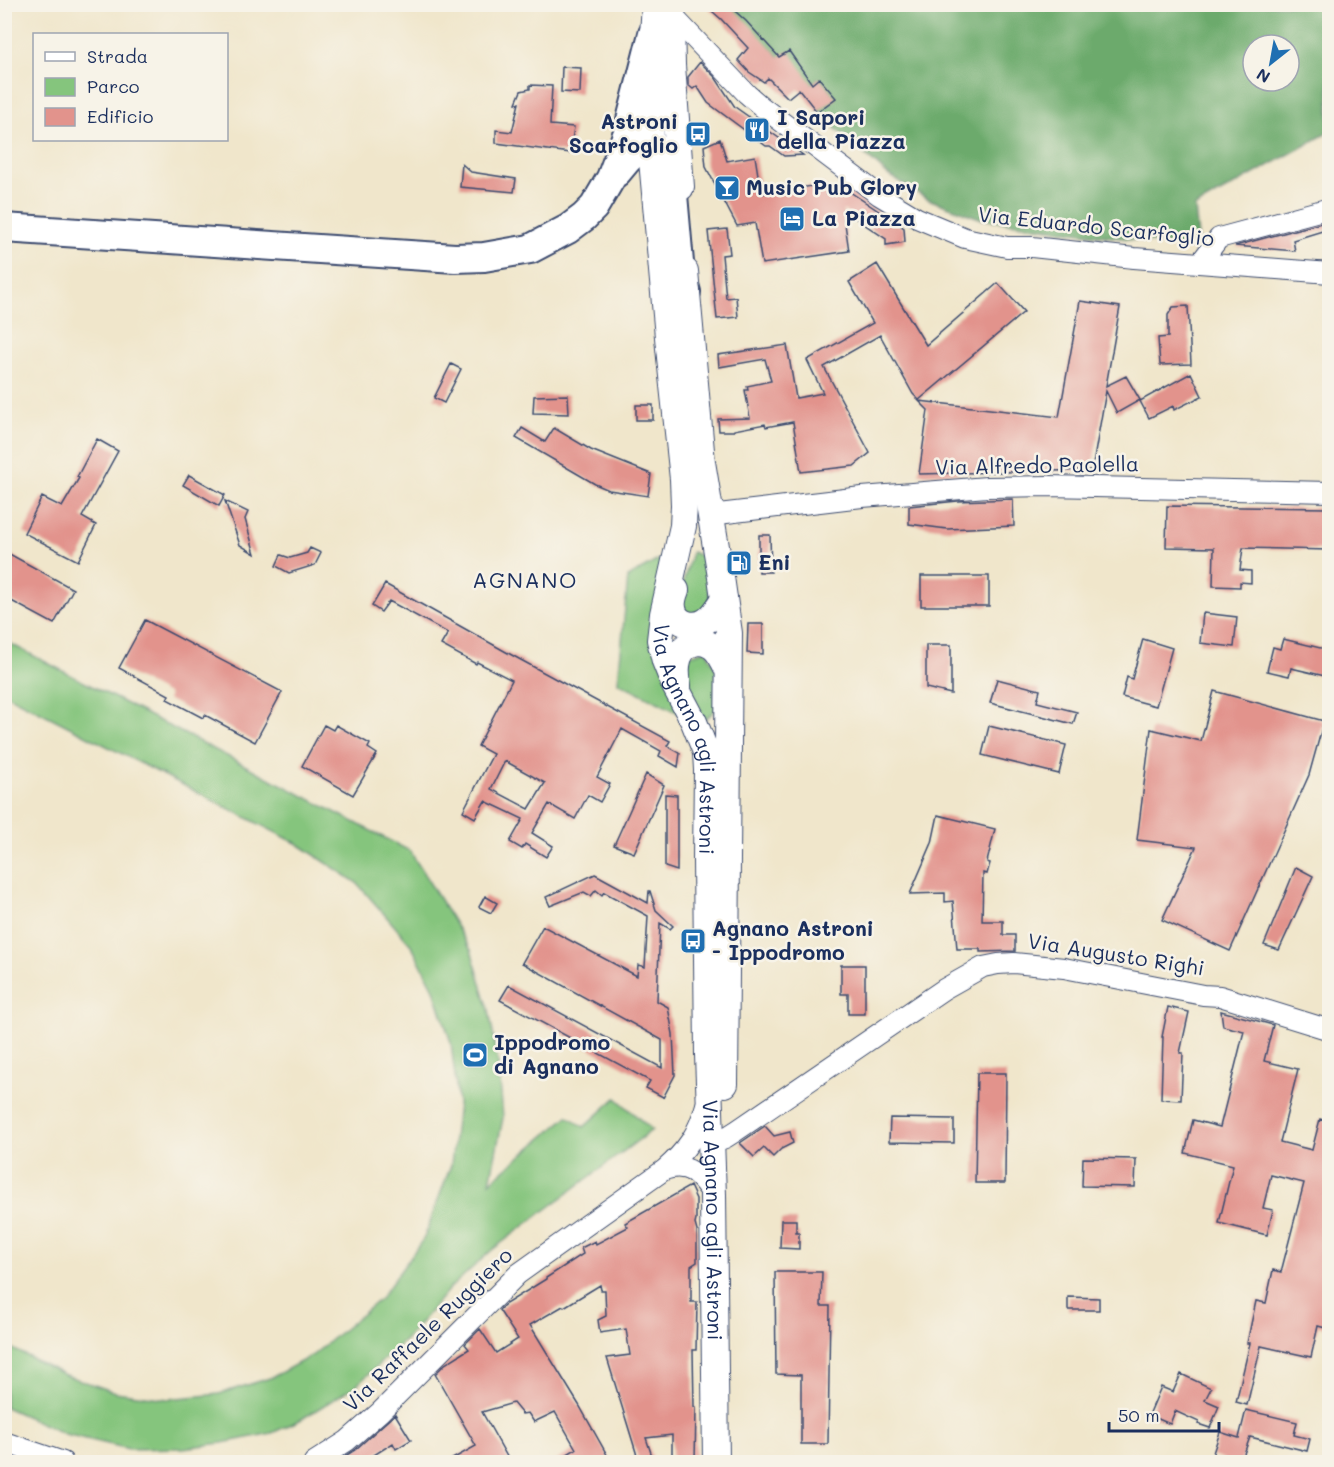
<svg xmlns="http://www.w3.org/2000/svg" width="1334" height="1467" viewBox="0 0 1334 1467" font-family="Mali,sans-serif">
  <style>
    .green { fill: #85c57d; stroke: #507a6e; stroke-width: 1.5 }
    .forest { fill: #6caa6c; stroke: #446c65; stroke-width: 1.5; fill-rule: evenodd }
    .building { fill: #e2938c; fill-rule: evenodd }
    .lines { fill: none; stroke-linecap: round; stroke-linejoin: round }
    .minor-casing { stroke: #3b4a6e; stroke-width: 22 }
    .major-casing { stroke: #3b4a6e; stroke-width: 28 }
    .highway-casing { stroke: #3b4a6e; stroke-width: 32 }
    .minor { stroke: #fff; stroke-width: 20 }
    .major { stroke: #fff; stroke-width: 26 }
    .highway { stroke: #fff; stroke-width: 28 }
    .labels { text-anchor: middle; stroke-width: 5; stroke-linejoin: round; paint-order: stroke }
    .poi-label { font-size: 21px; font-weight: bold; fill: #1b2f5e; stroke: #f7f3e8; text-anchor: start }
    .street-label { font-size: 21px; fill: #1b2f5e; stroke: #f7f3e8 }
    .neighbourhood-label { font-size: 22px; letter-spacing: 1.5px; fill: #1b2f5e; stroke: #f7f3e8 }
  </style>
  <rect width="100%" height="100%" fill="#f7f3e8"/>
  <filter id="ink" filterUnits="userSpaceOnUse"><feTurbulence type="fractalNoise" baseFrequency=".0167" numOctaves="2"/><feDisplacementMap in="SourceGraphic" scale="12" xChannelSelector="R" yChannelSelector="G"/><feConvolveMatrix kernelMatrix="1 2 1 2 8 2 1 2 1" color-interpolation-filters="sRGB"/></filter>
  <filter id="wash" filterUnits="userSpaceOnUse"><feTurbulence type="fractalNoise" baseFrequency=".008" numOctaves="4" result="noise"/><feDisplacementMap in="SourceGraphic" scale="24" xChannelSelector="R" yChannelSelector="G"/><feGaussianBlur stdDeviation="1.35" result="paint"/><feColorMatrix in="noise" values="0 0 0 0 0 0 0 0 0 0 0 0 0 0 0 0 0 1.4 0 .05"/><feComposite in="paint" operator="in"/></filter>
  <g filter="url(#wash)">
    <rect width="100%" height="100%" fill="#f0e6cb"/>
    <path class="green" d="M692 552 705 558 710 601 707 610 690 618 678 600Z
      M667 555 655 615 681 714 618 682 628 577Z
      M5 641 410 851 471 950 489 1010 499 1068 503 1118 490 1182 568 1116 584 1127 616 1098 652 1130 492 1250 449 1289 409 1336 357 1385 300 1420 272 1433 222 1443 183 1448 129 1449 65 1434 5 1407V1345L65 1375 115 1392 168 1399 219 1394 273 1377 313 1355 381 1298 424 1238 451 1165 458 1103 451 1043 434 989 411 945 357 883 298 844 5 694Z
      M706 650 716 669 715 710 703 722 685 669 687 656Z"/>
    <path class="forest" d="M727 5H1329V132L1195 207 1199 248 1050 229 982 219 928 199 888 175 817 112 835 98 819 78 812 84 779 57ZM1253 45H1289V81H1253Z"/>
    <g id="blocks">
      <path class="building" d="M704 4H727L746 21 779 57 789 51 812 84 819 78 836 98 817 112 799 89 788 98 768 78 764 82 749 72 738 60 748 48 721 19Z
        M700 62 715 77 735 107 803 155 784 156 770 146H766L708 103 697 86 693 89 688 85V77Z
        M562 67 581 68 580 93 561 92Z
        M530 85 552 86 550 125 574 127 570 153 496 143V130L512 132 519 103H516L521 91 530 89Z
        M720 139 727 161 755 156 761 194 825 184 826 194 850 192 904 228 905 242 886 245V239L843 210 849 251 762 264 755 223 737 226 706 167 704 146Z
        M462 164 471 172 516 179 514 192 460 187Z
        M1329 221V229L1293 240 1295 251 1235 246Z
        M727 229 730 254 722 255 726 298 736 297 738 317 717 319 708 231Z
        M877 264 926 345 998 283 1024 312 919 400 913 394 880 335 824 367 870 453 854 466 801 472 793 422 766 427 765 424 734 430V431H719L718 419 750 418 745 390H748L747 386 771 381 765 359 719 367 718 355 787 345 796 398 823 393 807 360 873 323 849 282Z
        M1080 301 1120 307 1106 386 1126 376 1140 400 1117 413 1106 391 1092 470 919 474 928 410 919 401 1059 417Z
        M1188 306 1191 364 1160 365 1158 338 1168 337V315L1173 307Z
        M451 364 461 369 444 403 434 398Z
        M1191 373 1202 396 1174 410 1173 406 1149 418 1140 401Z
        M568 395 569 414 533 413 534 396Z
        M636 405H653V420H636Z
        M522 428 545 442 554 428 591 450 651 474 648 496 609 490 595 484 516 438Z
        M97 439 118 451 82 517 96 525 78 561 24 533 42 497 62 507 79 478 77 477Z
        M189 475 225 495 219 506 183 485Z
        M1013 499 1014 526 947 529 909 524V506L958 501Z
        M225 501 248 512 245 519 255 554 240 545Z
        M1167 506 1329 508V550L1243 548 1240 570 1251 571V583L1240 582V587L1213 586 1214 548 1166 547Z
        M759 535H770L771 572H759Z
        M310 548 321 553 315 565 289 573 276 566 281 555 290 558 307 553Z
        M4 551 73 589 54 624 4 597Z
        M921 576H989V606H921Z
        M385 584 508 653 670 741 667 746 680 753 678 767 659 756 661 751 622 729 597 777 610 784 600 802 588 795 575 819 549 804 532 833 553 846 546 857 525 844 522 849 510 842 523 819 485 801 475 818 463 811 493 754 478 746 512 680 477 662 476 664 441 645 448 633 389 601 381 612 372 606ZM505 761 545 783 529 809 491 789Z
        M1203 613 1237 617 1234 647 1200 643Z
        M145 620 282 692 255 742 205 715 203 718 167 699 169 695 119 668Z
        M748 624H763V654L747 653Z
        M1143 639 1172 648 1156 706 1122 697 1127 677 1132 679Z
        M1283 639 1329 650V677L1291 668 1289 676 1267 671 1273 647 1280 649Z
        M926 645H951V694L926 688Z
        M997 679 1040 690 1037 702 1077 712 1073 724 990 703Z
        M1214 691 1324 721 1309 775 1230 951 1162 920 1196 847 1137 840 1151 729 1201 741Z
        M324 725 333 730 336 725 370 744 368 748 377 754 353 795 302 766Z
        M989 726 1066 745 1059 774 982 755Z
        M646 774 664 785 634 853 614 845Z
        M665 794 677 795V871L665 867Z
        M938 815 995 829 987 862 990 863 987 874 983 873 982 921H1003V935H1015V951L980 952V949H957L953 901 945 902V893L910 894 932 843Z
        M1296 867 1313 876 1279 950 1264 945Z
        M595 874 648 903 649 891H650L656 910 673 926 670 929 660 923 657 1001 668 1007 673 1034 675 1075 663 1098V1097L646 1088 650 1081 500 1000 509 985 662 1068V1040L522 963 543 926 637 976 638 965 645 967 648 916 604 892 602 895 596 890 591 896 584 892 550 906 546 897Z
        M485 896 497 903 491 913 479 907Z
        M841 965H865V1014H848V994H841Z
        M1168 1007 1189 1012 1180 1053H1183L1181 1100 1161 1099 1163 1037H1162Z
        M1221 1011 1273 1025 1264 1061 1298 1069 1280 1142 1312 1150 1320 1119 1329 1122V1262L1325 1282 1329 1283V1329L1318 1326 1311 1357 1261 1346 1247 1405 1236 1402 1250 1343H1247L1256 1301 1266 1303 1273 1270 1281 1272 1304 1183 1271 1175 1263 1208 1273 1210 1267 1235 1219 1223 1233 1165 1185 1153 1193 1120 1220 1127 1244 1031 1223 1026Z
        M977 1073H1006L1005 1183H975Z
        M890 1118 954 1119V1143L889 1142Z
        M765 1126 774 1136 790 1132 793 1143 781 1149 773 1157 764 1148 754 1157 740 1143Z
        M1083 1158 1136 1159 1135 1187 1082 1186Z
        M690 1186 696 1199V1220L695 1224 697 1231V1262L691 1266V1302H697L696 1350H693L694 1407H696L695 1462H672V1435L646 1438 653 1459 639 1462 607 1358 630 1355 626 1329 600 1333 598 1320 606 1316 605 1290H601L600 1285 564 1307 563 1306 530 1325 579 1405 611 1462H554L576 1449 555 1412 534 1422 528 1413 522 1414 513 1403 482 1412 510 1462H447L476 1446 435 1374 445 1364 469 1349 465 1344 480 1329 496 1353 518 1339 499 1310 504 1305 546 1279V1278L583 1254 581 1248 595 1241 596 1244 628 1227 625 1223Z
        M781 1220H796V1232H799V1249L780 1248Z
        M775 1272H822L821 1306H830L828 1444H801V1375L776 1374Z
        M1068 1297 1099 1298V1310H1068Z
        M1181 1374 1211 1388 1205 1400 1219 1406 1210 1428 1198 1424 1199 1422 1175 1411 1170 1424 1149 1415 1161 1387 1173 1392Z
        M1246 1410 1297 1422 1294 1435 1310 1439 1307 1451 1250 1437 1241 1462H1230L1212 1456 1220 1432 1239 1438Z
        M395 1414 411 1440 396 1449 393 1443 363 1462H336L355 1450Z"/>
    </g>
  </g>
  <g filter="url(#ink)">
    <use href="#blocks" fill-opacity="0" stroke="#3b4a6e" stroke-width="1.5"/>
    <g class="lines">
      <g class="minor-casing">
        <path id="minor" d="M671 14 747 94 762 107 879 195 917 218 965 238 1007 247H1032L1134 258 1330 273
          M1200 263 1219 238 1330 208
          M710 515 862 497 987 487 1048 486 1330 492
          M711 1143 725 1138 736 1131 944 989 983 967 998 964 1014 963 1064 968 1203 995 1220 996 1330 1030
          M664 1170C689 1161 700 1176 713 1195
          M4 1442 63 1462
          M314 1462 347 1441 380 1412 518 1274 664 1170C687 1150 698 1134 706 1105"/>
      </g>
      <g class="major-casing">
        <g id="major">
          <path id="s1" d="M655 4 650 80 651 149 669 348 683 479 684 505 683 526 663 614 660 640 665 661 675 686 694 722 706 752 707 770 706 860 708 1055 713 1195 716 1462"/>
          <path d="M673 4 671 24 672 65 681 187"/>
          <path d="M685 271 702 462 721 577 729 633 725 1084"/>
          <path d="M676 590C674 595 672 602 673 608 675 624 694 629 706 621 714 616 719 607 724 599"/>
          <path d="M678 685C675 667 676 645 698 642 703 642 707 643 712 646 719 651 724 661 728 670"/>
        </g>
      </g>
      <g class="highway-casing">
        <path id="highway" d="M617 172 627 160 636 151 643 146H651L662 151 667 158 673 195 680 274 686 292
          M4 228 455 258 484 257 530 249 568 229 584 217 594 207 611 178 620 154 628 132 653 34"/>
      </g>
      <use href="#minor" class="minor"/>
      <use href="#major" class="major"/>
      <use href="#highway" class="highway"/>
    </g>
  </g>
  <defs>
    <g id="restaurant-square" transform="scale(1.35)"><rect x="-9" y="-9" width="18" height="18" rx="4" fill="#1f6fb2" stroke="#f7f3e8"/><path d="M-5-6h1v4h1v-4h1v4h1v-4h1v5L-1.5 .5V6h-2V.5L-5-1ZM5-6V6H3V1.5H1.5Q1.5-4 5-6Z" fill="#fff"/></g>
    <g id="bus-square" transform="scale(1.35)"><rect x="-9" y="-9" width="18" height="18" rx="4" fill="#1f6fb2" stroke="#f7f3e8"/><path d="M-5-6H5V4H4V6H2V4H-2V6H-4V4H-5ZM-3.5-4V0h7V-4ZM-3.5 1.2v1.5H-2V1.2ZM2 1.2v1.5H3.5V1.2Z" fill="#fff"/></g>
    <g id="bar-square" transform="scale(1.35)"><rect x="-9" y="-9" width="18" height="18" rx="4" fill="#1f6fb2" stroke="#f7f3e8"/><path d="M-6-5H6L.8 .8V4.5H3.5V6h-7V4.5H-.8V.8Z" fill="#fff"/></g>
    <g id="hotel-square" transform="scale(1.35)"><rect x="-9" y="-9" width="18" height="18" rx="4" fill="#1f6fb2" stroke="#f7f3e8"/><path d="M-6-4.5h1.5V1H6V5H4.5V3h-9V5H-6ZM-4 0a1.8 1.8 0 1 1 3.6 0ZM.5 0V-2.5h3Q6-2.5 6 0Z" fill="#fff"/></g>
    <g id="fuel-square" transform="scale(1.35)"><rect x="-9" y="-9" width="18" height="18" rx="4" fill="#1f6fb2" stroke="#f7f3e8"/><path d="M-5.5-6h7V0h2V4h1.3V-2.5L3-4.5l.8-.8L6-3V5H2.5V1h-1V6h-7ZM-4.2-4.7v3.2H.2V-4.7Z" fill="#fff"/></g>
    <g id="stadium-square" transform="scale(1.35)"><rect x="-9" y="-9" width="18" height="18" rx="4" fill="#1f6fb2" stroke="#f7f3e8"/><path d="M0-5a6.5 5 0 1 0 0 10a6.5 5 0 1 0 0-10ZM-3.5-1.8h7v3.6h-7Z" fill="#fff"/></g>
  </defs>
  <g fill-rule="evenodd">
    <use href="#restaurant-square" x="757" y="130"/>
    <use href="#bus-square" x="698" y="134"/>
    <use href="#bar-square" x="727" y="188"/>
    <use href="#hotel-square" x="792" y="219"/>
    <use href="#fuel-square" x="739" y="563"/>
    <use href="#bus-square" x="693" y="941"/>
    <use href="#stadium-square" x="475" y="1055"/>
  </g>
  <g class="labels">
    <g class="poi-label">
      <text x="777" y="125">I Sapori<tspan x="777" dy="24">della Piazza</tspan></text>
      <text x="678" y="129" text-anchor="end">Astroni<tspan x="678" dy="24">Scarfoglio</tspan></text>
      <text x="746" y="195">Music Pub Glory</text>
      <text x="812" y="226">La Piazza</text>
      <text x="758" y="570">Eni</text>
      <text x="712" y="936">Agnano Astroni<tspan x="712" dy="24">- Ippodromo</tspan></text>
      <text x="494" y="1050">Ippodromo<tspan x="494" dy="24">di Agnano</tspan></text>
    </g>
    <g class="street-label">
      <text transform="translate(1096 227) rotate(6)" y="7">Via Eduardo Scarfoglio</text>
      <text transform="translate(1037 466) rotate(-1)" y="7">Via Alfredo Paolella</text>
      <text dy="7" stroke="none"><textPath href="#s1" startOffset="744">Via Agnano agli Astroni</textPath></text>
      <text transform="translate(1116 955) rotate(9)" y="7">Via Augusto Righi</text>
      <text dy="7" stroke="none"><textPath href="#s1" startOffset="1230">Via Agnano agli Astroni</textPath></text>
      <text transform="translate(428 1330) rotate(-44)" y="7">Via Raffaele Ruggiero</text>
    </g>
    <g class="neighbourhood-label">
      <text x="525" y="588">AGNANO</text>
    </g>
  </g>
  <rect width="1334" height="1467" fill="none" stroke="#f7f3e8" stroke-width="24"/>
  <rect x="33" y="33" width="195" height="108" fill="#f7f3e8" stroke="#9fa5b1" stroke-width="1.5"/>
  <rect x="45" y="52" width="30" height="9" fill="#ffffff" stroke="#9fa5b1" stroke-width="1.5"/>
  <text x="87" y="63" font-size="18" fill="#1b2f5e">Strada</text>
  <rect x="45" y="78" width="30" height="18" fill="#85c57d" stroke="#9fa5b1" stroke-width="1.5"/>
  <text x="87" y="93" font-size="18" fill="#1b2f5e">Parco</text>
  <rect x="45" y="108" width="30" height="18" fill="#e2938c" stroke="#9fa5b1" stroke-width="1.5"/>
  <text x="87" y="123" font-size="18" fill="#1b2f5e">Edificio</text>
  <g transform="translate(1271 63) rotate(211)"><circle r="28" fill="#f7f3e8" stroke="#9fa5b1" stroke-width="1.5"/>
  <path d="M0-4.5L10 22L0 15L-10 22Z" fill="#1f6fb2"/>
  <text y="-9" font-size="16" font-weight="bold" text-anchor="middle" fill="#1b2f5e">N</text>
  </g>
  <path d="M1109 1422v9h110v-9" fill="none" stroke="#1b2f5e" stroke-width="3"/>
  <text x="1118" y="1422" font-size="18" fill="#1b2f5e" stroke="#f7f3e8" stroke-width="4.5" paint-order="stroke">50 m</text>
</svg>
